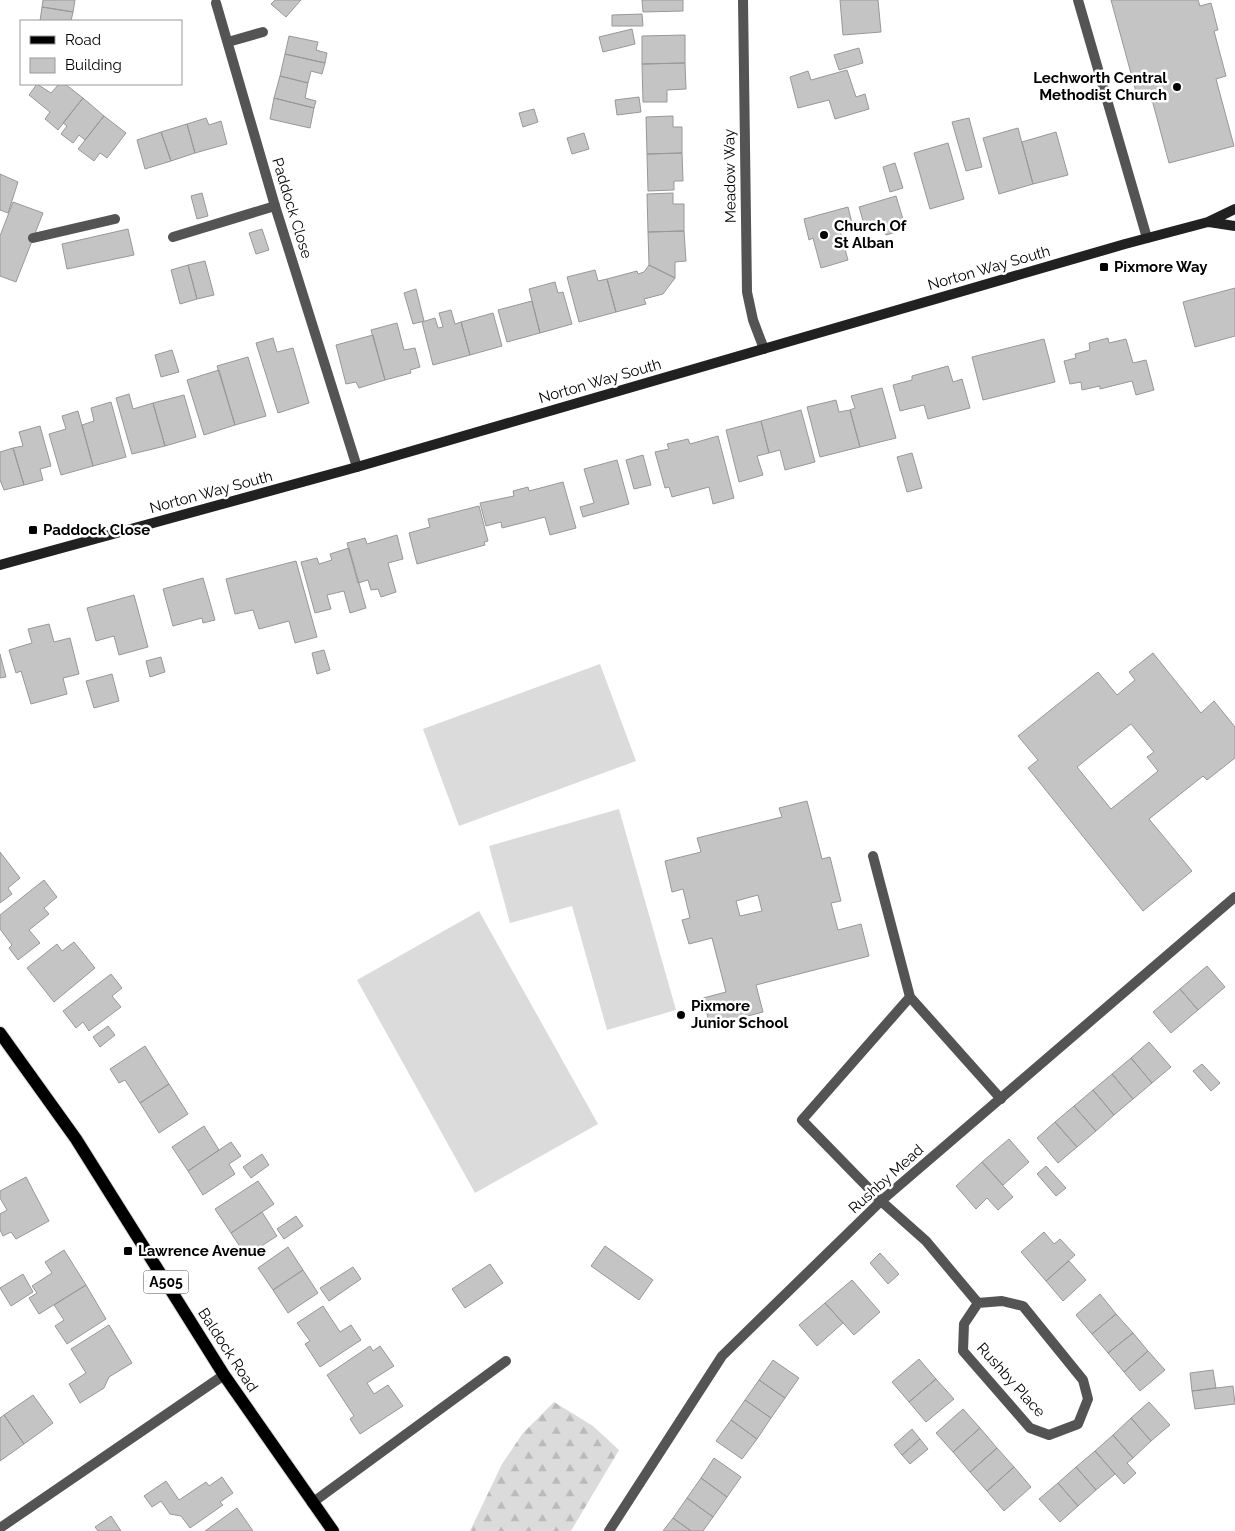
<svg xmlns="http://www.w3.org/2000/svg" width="1235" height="1531" viewBox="0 0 1235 1531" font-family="Raleway,sans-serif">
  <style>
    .grass { fill: #dbdbdb }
    .forest { fill: url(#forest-firs) }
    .building { fill: #c4c4c4; stroke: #989898; fill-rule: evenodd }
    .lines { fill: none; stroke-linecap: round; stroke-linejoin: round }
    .primary-casing { stroke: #dbdbdb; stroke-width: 14 }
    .lane { stroke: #545454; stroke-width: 10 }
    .street { stroke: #545454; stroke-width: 10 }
    .secondary { stroke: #212121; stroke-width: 10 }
    .primary { stroke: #000; stroke-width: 12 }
    .poi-dot { fill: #000; stroke: #fff; stroke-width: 2 }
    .labels { text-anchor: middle; stroke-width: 5; stroke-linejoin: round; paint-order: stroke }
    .shield { fill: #fff; stroke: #4c4c4c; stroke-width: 1 }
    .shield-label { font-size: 14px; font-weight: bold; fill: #000 }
    .poi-label { font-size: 15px; font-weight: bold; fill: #000; stroke: #fff; text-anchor: start }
    .street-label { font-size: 15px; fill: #000; stroke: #fff }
  </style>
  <defs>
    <pattern id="forest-firs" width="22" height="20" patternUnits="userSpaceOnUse" patternTransform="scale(1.25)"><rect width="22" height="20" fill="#dbdbdb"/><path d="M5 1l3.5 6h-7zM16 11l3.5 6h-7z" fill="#bababa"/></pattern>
  </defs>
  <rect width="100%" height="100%" fill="#fff"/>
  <path class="grass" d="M600 664 636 761 459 826 423 729Z
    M619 809 676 1010 607 1030 572 906 510 923 489 846Z
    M479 911 598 1124 475 1193 357 980Z"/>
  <path class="forest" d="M554 1402 593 1426 619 1450 571 1531H470L502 1464 523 1433Z"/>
  <path class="building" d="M43 0H75L73 12 42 7Z
    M275 0H301L286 17 271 4Z
    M642 0H683V11L643 12Z
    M840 0H878L881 32 843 35Z
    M1111 0H1198L1200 6 1211 3 1218 30 1214 31 1226 76 1216 79 1234 146 1169 163 1151 96 1138 99Z
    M42 7 73 12 71 21H40Z
    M642 14 643 26H612V15Z
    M632 29 635 44 603 52 599 37Z
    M685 35V63L642 64V36Z
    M289 36 318 42 316 50 327 53 325 63 285 54Z
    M859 48 863 63 839 70 834 55Z
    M285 54 325 63 322 74 311 71 308 83 280 76Z
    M685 63 686 89 667 90V102H643L642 64Z
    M847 70 856 97 865 94 869 109 835 119 829 100 798 108 790 77 808 71 811 80Z
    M280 76 308 83 305 98 316 101 314 108 274 98Z
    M37 84 51 93 59 84H65L83 98 58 130 45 119 50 112 29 95Z
    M639 97 641 112 617 115 615 100Z
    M83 98 104 116 85 140 79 135 73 143 61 134 67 126 63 123Z
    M274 98 314 108 310 128 270 119Z
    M534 109 538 122 523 127 519 113Z
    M104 116 126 133 107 158 100 153 94 161 78 149Z
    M673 116V127H682V153L647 154 646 117Z
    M206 118 209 125 221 121 227 144 195 153 187 124Z
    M969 118 982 167 966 171 952 122Z
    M187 124 195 153 171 161 161 132Z
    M1018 128 1033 184 999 194 983 138Z
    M161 132 171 161 145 169 137 140Z
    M1056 132 1068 175 1033 184 1022 142Z
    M584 133 589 149 572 154 567 138Z
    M948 143 964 199 930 209 914 153Z
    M682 153 683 181H674V190L648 191 647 154Z
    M895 163 903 188 890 192 883 167Z
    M0 174 18 182 8 213 0 210Z
    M202 193 208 216 197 219 191 196Z
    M673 193V204H684V231L648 232 647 194Z
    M896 196 906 229 886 235 884 226 866 231 859 207Z
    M13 202 43 213 16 282 0 276V236Z
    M848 207 853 227 840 231 848 260 821 268 813 238 809 240 804 219Z
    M128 229 134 255 67 269 62 244Z
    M262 229 269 250 256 254 249 233Z
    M684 231 686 261 675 262V278L649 265 648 232Z
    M205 261 214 295 197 299 188 265Z
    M188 265 197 299 180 304 171 270Z
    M649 265 675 278 663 294 644 299 646 304 616 312 607 279 637 271 638 274 644 272Z
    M595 270 598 281 607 279 616 312 579 322 567 277Z
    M555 282 558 293 563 292 572 324 540 333 529 289Z
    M1235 288V336L1195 347 1183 302Z
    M416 289 424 321 413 324 404 293Z
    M532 301 540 333 507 342 498 310Z
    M451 310 455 324 461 322 470 355 433 365 422 322 435 318 438 328 443 327 439 313Z
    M493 313 502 346 470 355 461 322Z
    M397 323 404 350 415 348 420 367 410 370 411 373 385 380 371 330Z
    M373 335 385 380 359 388 356 382 346 384 336 345Z
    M273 338 277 352 293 348 309 403 278 413 256 343Z
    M1108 338 1109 343 1126 339 1133 363 1146 360 1154 390 1136 395 1132 381 1100 389V386L1082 390 1081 382 1070 384 1064 361 1076 358 1075 354 1090 350 1089 343Z
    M1044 339 1055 382 983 400 972 357Z
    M172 350 179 372 161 377 155 355Z
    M248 357 266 416 235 425 217 366Z
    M948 366 953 382 962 379 970 408 928 419 924 405 900 411 893 385 912 380V376Z
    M219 370 235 425 204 435 187 380Z
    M882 388 896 438 860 447 850 410 855 408 851 396Z
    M129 394 133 409 153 403 165 446 132 454 116 398Z
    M184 395 196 437 165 446 153 403Z
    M836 400 839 412 850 410 860 447 820 457 807 407Z
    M111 402 126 457 93 466 82 425 94 421 91 408Z
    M801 410 815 462 785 470 780 450 769 453 761 421Z
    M78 411 93 466 61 475 49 434 66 429 62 416Z
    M761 421 769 453 757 456 763 475 739 482 726 430Z
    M40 426 51 466 40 469 43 480 24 485 13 448 23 446 19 432Z
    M718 436 734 498 713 504 709 487 672 497 669 487 665 488 655 452 669 449 667 444 688 439 690 444Z
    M13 448 24 485 4 490 0 480V452Z
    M912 453 922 488 907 492 897 457Z
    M643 455 651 485 634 489 626 460Z
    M617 460 629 504 583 517 580 507 594 503 584 469Z
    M563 482 576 528 550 535 545 517 502 528 501 522 486 526 480 503 514 496 513 491 528 487 529 491Z
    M479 506 488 541 484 542 485 545 417 564 409 533 430 527 428 519Z
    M397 535 403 559 388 563 396 592 381 597 378 589 371 590 368 580 358 583 347 543 365 538 367 544Z
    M349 548 366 608 350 613 344 591 327 595 331 609 315 613 301 562 317 558 319 564 332 560 330 554Z
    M296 561 317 637 295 643 289 621 259 629 253 610 235 614 226 579Z
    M203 578 215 620 203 623 202 618 173 626 163 589Z
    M134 595 148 647 119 655 114 636 96 641 87 608Z
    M49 624 54 642 70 638 79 674 63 678 67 694 31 704 21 671 16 673 9 650 32 643 28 629Z
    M324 650 330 670 317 674 312 653Z
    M1153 653 1201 713 1214 701 1235 727V758L1207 780 1203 776 1149 819 1192 871 1143 911 1028 768 1038 760 1018 736 1098 672 1117 695 1135 680 1129 672ZM1131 724 1154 752 1147 757 1158 771 1111 809 1077 767Z
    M0 654 6 677 0 678Z
    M161 657 165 672 150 677 146 661Z
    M112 674 119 701 94 708 86 681Z
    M807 801 822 859 830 857 841 901 831 903 838 930 861 924 869 956 756 985 763 1012 710 1026 703 998 726 992 712 938 689 944 682 920 690 918 683 889 672 892 665 861 701 852 697 838 782 817 779 808ZM758 895 762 911 740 916 736 901Z
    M0 852 20 878 8 888 12 894 0 903Z
    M44 880 57 897 44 908 49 914 29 930 40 943 18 960 9 948 12 945 0 929V915Z
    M74 942 95 968 54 1002 27 968 57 944 62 951Z
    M1207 966 1225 987 1198 1010 1180 989Z
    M111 974 122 988 112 996 121 1007 89 1031 83 1022 76 1028 63 1011Z
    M1180 989 1198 1010 1171 1033 1153 1012Z
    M108 1026 115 1035 100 1047 93 1037Z
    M1149 1042 1171 1067 1152 1083 1131 1058Z
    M145 1046 169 1084 140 1103 125 1080 119 1083 110 1069Z
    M1131 1058 1152 1083 1133 1099 1112 1074Z
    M1202 1064 1220 1083 1211 1091 1193 1071Z
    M1112 1074 1133 1099 1114 1115 1093 1090Z
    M169 1084 188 1114 159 1133 140 1103Z
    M1093 1090 1114 1115 1096 1131 1074 1106Z
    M1074 1106 1096 1131 1077 1147 1055 1122Z
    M1055 1122 1077 1147 1058 1163 1037 1138Z
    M204 1126 219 1150 188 1171 172 1147Z
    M1009 1139 1029 1162 1003 1185 982 1162Z
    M231 1142 241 1156 229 1164 235 1174 203 1195 188 1171Z
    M262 1154 269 1165 251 1178 243 1167Z
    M982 1162 1013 1197 998 1210 987 1198 976 1209 956 1186Z
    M1046 1166 1066 1188 1056 1196 1037 1174Z
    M26 1177 49 1221 16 1239 11 1232 3 1236 0 1230V1214L7 1210 0 1198V1191Z
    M258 1181 274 1204 231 1233 215 1209Z
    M262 1212 277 1236 246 1256 231 1233Z
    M296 1216 303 1226 284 1239 277 1229Z
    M1044 1232 1054 1244 1060 1239 1075 1255 1046 1281 1021 1252Z
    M605 1246 653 1280 639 1300 591 1266Z
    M288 1247 303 1270 273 1290 258 1268Z
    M64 1250 86 1285 39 1314 29 1298 37 1293 32 1286 52 1273 45 1262Z
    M880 1253 899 1274 888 1284 870 1263Z
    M1069 1261 1086 1280 1063 1301 1046 1281Z
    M490 1264 503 1283 465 1308 452 1289Z
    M353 1267 361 1279 329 1301 320 1288Z
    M303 1270 318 1293 288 1313 273 1290Z
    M23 1274 33 1292 11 1306 0 1288Z
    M852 1280 880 1312 854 1335 825 1303Z
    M86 1285 106 1319 67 1344 55 1326 64 1320 54 1305Z
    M1100 1294 1116 1314 1092 1334 1076 1315Z
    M825 1303 843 1323 817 1346 799 1325Z
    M323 1306 340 1332 351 1325 361 1340 320 1367 305 1344 310 1341 297 1323Z
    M1116 1314 1133 1333 1108 1353 1092 1334Z
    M109 1325 132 1363 109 1377 104 1388 80 1403 69 1384 86 1373 71 1349Z
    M1133 1333 1148 1351 1124 1372 1108 1353Z
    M370 1346 373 1351 380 1346 394 1366 367 1383 374 1394 388 1385 403 1406 360 1434 350 1419 354 1416 327 1375Z
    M1148 1351 1165 1370 1140 1391 1124 1372Z
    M919 1359 936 1379 909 1402 892 1382Z
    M773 1360 799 1378 785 1398 759 1380Z
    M1213 1370 1216 1388 1192 1391 1190 1373Z
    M936 1379 954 1399 926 1422 909 1402Z
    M759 1380 785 1398 771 1418 745 1400Z
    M1233 1386 1235 1404 1195 1409 1192 1391Z
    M33 1395 53 1423 24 1444 4 1415Z
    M745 1400 771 1418 757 1439 731 1420Z
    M1149 1402 1170 1425 1151 1441 1131 1418Z
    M963 1409 980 1428 953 1452 936 1433Z
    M4 1415 24 1444 0 1461V1418Z
    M1131 1418 1151 1441 1133 1458 1113 1435Z
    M731 1420 757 1439 742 1459 716 1441Z
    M980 1428 997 1448 970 1472 953 1452Z
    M912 1429 920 1439 902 1455 894 1445Z
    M1113 1435 1133 1458 1127 1463 1136 1473 1124 1484 1095 1451Z
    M920 1439 928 1449 910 1464 902 1455Z
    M997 1448 1014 1467 987 1491 970 1472Z
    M1095 1451 1115 1474 1096 1490 1076 1467Z
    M714 1458 741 1477 727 1497 701 1478Z
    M1014 1467 1031 1487 1004 1511 987 1491Z
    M1076 1467 1096 1490 1078 1506 1058 1483Z
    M222 1477 233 1493 220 1502 223 1505 190 1528 181 1516 170 1514 161 1501 152 1507 144 1496 166 1481 179 1500 206 1482 209 1486Z
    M701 1478 727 1497 713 1517 687 1498Z
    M1058 1483 1078 1506 1060 1522 1039 1499Z
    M687 1498 713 1517 703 1531H691L673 1518Z
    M237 1508 253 1531H205Z
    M111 1516 121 1531H98L95 1527Z
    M673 1518 691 1531H663Z"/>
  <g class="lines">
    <g class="primary-casing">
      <path id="primary" d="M0 1033 76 1139 224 1375 333 1531"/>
    </g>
    <path class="lane" d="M1078 0 1147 238
      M173 237 275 206
      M33 238 115 219
      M873 856 910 997
      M881 1201 802 1120 910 997 1001 1099
      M312 1503 506 1361"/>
    <path class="street" d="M743 0 747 292 753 320 764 349
      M216 3 275 206 357 467
      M228 42 263 32
      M881 1201 926 1241 978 1303
      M1002 1301 1023 1306 1083 1380 1088 1399 1078 1424 1049 1435 1030 1428 963 1351 964 1324 978 1303Z
      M0 1528 224 1375
      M609 1531 722 1356 881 1201 1235 897"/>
    <path class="secondary" d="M1209 222 1235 226
      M0 565 357 467 1125 244 1208 222 1235 209"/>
    <use href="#primary" class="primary"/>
  </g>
  <g class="poi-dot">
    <circle cx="1177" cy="87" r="5"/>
    <circle cx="824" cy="235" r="5"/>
    <rect x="1099" y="262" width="10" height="10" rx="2.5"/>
    <rect x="28" y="525" width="10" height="10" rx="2.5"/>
    <circle cx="681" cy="1015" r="5"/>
    <rect x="123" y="1246" width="10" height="10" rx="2.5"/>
  </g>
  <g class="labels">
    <rect class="shield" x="143.5" y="1270.5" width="45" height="23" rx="4"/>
    <g class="shield-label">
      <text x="166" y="1287">A505</text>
    </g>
    <g class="poi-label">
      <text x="1167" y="83" text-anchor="end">Lechworth Central<tspan x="1167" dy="17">Methodist Church</tspan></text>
      <text x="834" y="231">Church Of<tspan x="834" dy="17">St Alban</tspan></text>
      <text x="1114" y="272">Pixmore Way</text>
      <text x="43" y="535">Paddock Close</text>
      <text x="691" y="1011">Pixmore<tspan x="691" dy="17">Junior School</tspan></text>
      <text x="138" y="1256">Lawrence Avenue</text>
    </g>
    <g class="street-label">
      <text transform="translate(730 176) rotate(-91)" y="5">Meadow Way</text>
      <text transform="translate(292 208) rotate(73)" y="5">Paddock Close</text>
      <text transform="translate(989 268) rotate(-16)" y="5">Norton Way South</text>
      <text transform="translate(600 381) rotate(-16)" y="5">Norton Way South</text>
      <text transform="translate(211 492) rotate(-15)" y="5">Norton Way South</text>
      <text transform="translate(886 1179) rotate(-42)" y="5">Rushby Mead</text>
      <text transform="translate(228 1350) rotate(57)" y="5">Baldock Road</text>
      <text transform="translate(1011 1380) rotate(48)" y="5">Rushby Place</text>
    </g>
  </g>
  <rect x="20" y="20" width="162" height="65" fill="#ffffff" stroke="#999999"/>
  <rect x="30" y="36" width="25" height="8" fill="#000000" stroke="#999999"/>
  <text x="65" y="45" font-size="15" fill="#000000">Road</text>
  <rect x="30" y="58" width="25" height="15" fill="#c4c4c4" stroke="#999999"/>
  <text x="65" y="70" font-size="15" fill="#000000">Building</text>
</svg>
